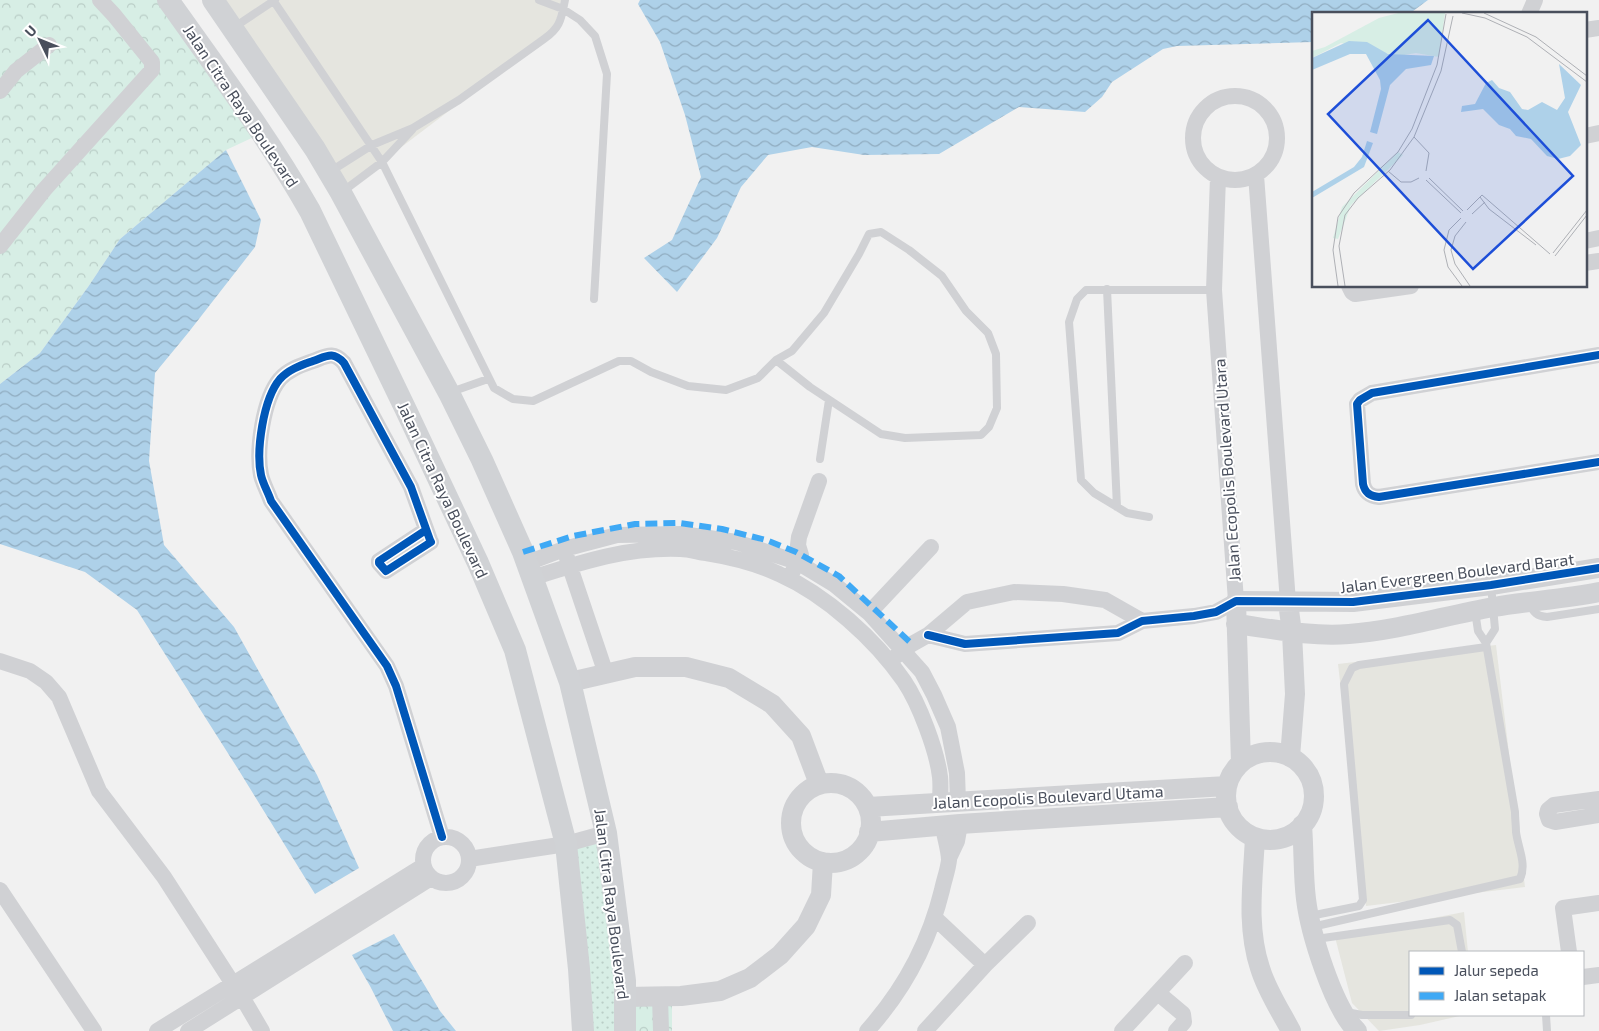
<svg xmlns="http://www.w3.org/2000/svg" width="1599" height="1031" viewBox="0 0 1599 1031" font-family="'Exo 2',sans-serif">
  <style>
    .commercial { fill: #e5e5df }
    .grass { fill: url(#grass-dots) }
    .forest { fill: url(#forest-crowns) }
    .water { fill: url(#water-waves) }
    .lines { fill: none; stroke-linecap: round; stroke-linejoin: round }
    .service { stroke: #d0d1d4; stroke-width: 8 }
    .minor { stroke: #d0d1d4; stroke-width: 16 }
    .tertiary { stroke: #d0d1d4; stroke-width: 20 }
    .secondary { stroke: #d0d2d5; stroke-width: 22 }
    .quiet { stroke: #3fa9f5; stroke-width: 6; stroke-dasharray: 12 6; stroke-linecap: butt }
    .cycleway-casing { stroke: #fff; stroke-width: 11 }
    .cycleway { stroke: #0057b8; stroke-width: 8 }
    .labels { text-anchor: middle; stroke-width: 4; stroke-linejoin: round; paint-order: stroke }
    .street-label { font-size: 16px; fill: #494f5c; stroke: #fff }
    .inset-road { fill: none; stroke: #aeb0b5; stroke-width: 1 }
    .view { fill: #1d4ed8; fill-opacity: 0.15; stroke: #1d4ed8; stroke-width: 2.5 }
    .inset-edge { fill: none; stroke: #494f5c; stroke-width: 2.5 }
  </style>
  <defs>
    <pattern id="grass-dots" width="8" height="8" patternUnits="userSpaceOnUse" patternTransform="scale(1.25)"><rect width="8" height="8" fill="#d7eee5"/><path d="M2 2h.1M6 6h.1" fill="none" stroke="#bacec7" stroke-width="1.8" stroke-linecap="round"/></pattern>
    <pattern id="forest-crowns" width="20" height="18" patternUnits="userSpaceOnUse" patternTransform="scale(1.25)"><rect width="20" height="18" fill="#d7eee5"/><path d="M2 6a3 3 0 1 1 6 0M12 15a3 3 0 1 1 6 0" fill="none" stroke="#bacec7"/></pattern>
    <pattern id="water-waves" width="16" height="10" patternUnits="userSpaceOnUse" patternTransform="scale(1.25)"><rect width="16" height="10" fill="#aed1e9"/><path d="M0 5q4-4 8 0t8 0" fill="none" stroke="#90acc0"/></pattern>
  </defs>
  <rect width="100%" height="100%" fill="#f1f1f1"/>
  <path class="commercial" d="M212 0H561L554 31 341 193Z
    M1496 645 1525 887 1366 906 1338 664Z
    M1464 912 1468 952H1410V1015H1464L1420 1025 1379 1031 1352 1003 1335 937Z"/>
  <path class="grass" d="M607 832 624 1031H582L566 845Z"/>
  <path class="forest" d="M0 0H161L258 135 226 150 120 239 88 287 40 353 0 384Z
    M626 999 672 1002V1031H626Z"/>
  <path class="water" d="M640 0H1428L1409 14H1313V42L1177 46 1163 49 1112 82 1102 97 1085 112 1019 107 939 154 864 155 812 147 768 155 741 187 717 238 677 292 644 258 672 240 701 177 685 115 660 42 638 4Z
    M226 150 261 220 255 247 188 333 155 373 149 461 164 545 234 627 317 775 359 868 315 894 238 769 137 610 85 572 0 544V384L40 353 88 287 120 239Z
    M394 934 440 1011 456 1031H393L370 986 352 955Z"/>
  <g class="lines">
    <path class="service" d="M273 0 382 162 494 388 513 399 533 401 619 361H631L651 372 688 386 726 390 758 378 776 360 792 351 824 313 859 254 869 234 881 232 909 250 942 276 966 311 988 333 996 354 997 408 989 427 981 435 905 438 881 434 810 387 776 360
      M539 0 563 9 580 20 595 36 607 74 594 299
      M233 28 275 0
      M331 171 372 145 413 128 459 100 544 39C561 27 561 19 565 0
      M342 192 382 162 412 130
      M1107 289 1117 507
      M451 392 488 379
      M820 459 829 400
      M1149 517 1127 513 1094 493 1081 480 1069 322 1077 299 1086 290H1214
      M1530 603C1533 613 1537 616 1547 617L1599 609
      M1486 643 1495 629 1491 585
      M1310 916 1359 906 1363 900 1344 684 1352 668 1359 665 1486 647
      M1312 927 1520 879C1527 864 1518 848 1516 832 1516 826 1515 819 1515 812L1486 643 1478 631 1475 611
      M1316 939 1450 920 1457 925 1462 952
      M1346 1012 1362 1015H1411
      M1546 1015 1547 1031"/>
    <path class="minor" d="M1529 14 1535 0
      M1585 30 1599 28
      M0 91 16 71 49 45
      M1193 138a42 42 0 1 1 84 0a42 42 0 1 1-84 0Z
      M1585 136 1599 133
      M1256 175 1288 602
      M1585 241 1599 238
      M0 246 44 190 152 70V62L114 15 100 0
      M1585 263 1599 261
      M1349 286 1352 292 1355 294 1411 286
      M1599 355 1372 393 1360 400 1357 404 1363 484C1365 493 1370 496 1379 497L1599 462
      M426 530 379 561V563L386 571 431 542 430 540 411 487 344 363C333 351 327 356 313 361 302 365 289 369 280 379 263 399 256 451 261 475 263 484 268 492 271 501L387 666 396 686 442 837
      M566 555 606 674
      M527 563 564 549 617 535 682 534 736 542 797 562 835 585 869 613 922 672 934 695 948 727 957 773 958 802
      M793 571 801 555 798 545 799 537 819 481
      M532 578C582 562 627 547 680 549 689 549 698 552 706 553 731 557 756 563 779 574 826 595 875 639 904 681 919 703 937 751 940 777 941 786 940 795 940 804
      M869 613 931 547
      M928 635 965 644 1118 633 1142 621 1194 616 1216 612 1236 601 1214 290 1218 177
      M895 657 912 644 928 635 967 602 1014 592 1063 594 1105 600 1142 621
      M0 661 30 671 46 682 59 697 99 791 164 877 233 984 242 997 262 1031
      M1599 799 1554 805 1548 810 1547 814 1549 820 1555 822 1599 815
      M423 860a23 23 0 1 1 46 0a23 23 0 1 1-46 0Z
      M949 858 957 841 960 824
      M469 859 566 844 606 833
      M0 890 94 1031
      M935 918 985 965
      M1569 952 1563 908 1599 903
      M1583 977 1599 975
      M1158 993 1183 1014 1184 1022 1176 1031
      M660 997 661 1031
      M157 1031 423 866
      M188 1031 431 878
      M867 1031C904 990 929 943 942 890 944 880 948 870 949 860 949 850 944 836 943 826
      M925 1031 985 965 1028 923
      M1122 1031 1185 963"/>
    <path class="tertiary" d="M1288 602 1292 633 1295 694 1290 757
      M1236 624C1273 629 1311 637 1349 634 1396 631 1447 615 1494 607 1529 601 1564 599 1599 592
      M570 682 635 667H686L729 678 772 704 801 736 819 784
      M1226 796a44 44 0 1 1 88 0a44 44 0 1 1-88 0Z
      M1241 763 1236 601 1353 602 1491 585 1599 568
      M791 823a40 40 0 1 1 80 0a40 40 0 1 1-80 0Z
      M868 807 1227 786
      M1302 825C1304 850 1303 875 1306 899 1310 932 1333 1008 1357 1031
      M869 832 960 824 1228 807
      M1255 837C1253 881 1246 926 1260 968 1267 991 1280 1010 1291 1031
      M625 997 681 996 720 991 750 978 780 955 806 926 821 895 823 862"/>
    <path class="secondary" d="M168 0C217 69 268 137 310 211L405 408 478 563 515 650 566 844 579 969 583 1031
      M213 0 315 149 341 193 449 393 482 460 523 552 570 682 606 833 625 981V1031"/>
    <path class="quiet" d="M523 552 573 536 635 524 679 523 722 529 766 540 796 552 839 576 912 644"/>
    <g class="cycleway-casing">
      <path id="cycleway" d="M1599 355 1372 393 1360 400 1357 404 1363 484C1365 493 1370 496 1379 497L1599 462
        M426 530 379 561V563L386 571 431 542 430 540 411 487 344 363C333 351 327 356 313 361 302 365 289 369 280 379 263 399 256 451 261 475 263 484 268 492 271 501L387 666 396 686 442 837
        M928 635 965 644 1118 633 1142 621 1194 616 1216 612 1236 601 1353 602 1491 585 1599 568"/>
    </g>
    <use href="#cycleway" class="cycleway"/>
  </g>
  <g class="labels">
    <g class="street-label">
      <text transform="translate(241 106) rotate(56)" y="6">Jalan Citra Raya Boulevard</text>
      <text transform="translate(1227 470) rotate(-94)" y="6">Jalan Ecopolis Boulevard Utara</text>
      <text transform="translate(443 490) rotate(65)" y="6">Jalan Citra Raya Boulevard</text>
      <text transform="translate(1457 573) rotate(-7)" y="6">Jalan Evergreen Boulevard Barat</text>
      <text transform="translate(1048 797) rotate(-3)" y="6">Jalan Ecopolis Boulevard Utama</text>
      <text transform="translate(612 904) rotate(83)" y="6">Jalan Citra Raya Boulevard</text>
    </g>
  </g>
  <g transform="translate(1312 12)">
    <rect width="275" height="275" fill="#f1f1f1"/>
    <path d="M86 140 91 143 39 193 26 227 21 226 30 195Z" fill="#d7eee5"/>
    <path d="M86 1H133L127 45 104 41 86 44 29 31 0 46V39L13 35 67 6Z" fill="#d7eee5"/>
    <path d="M37 29 55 30 76 42 122 44 119 53 94 57 78 73 65 122 58 120 69 77 68 68 54 42H38L0 58V46ZM247 52 269 73 256 100 269 133 258 144 246 147 235 144 219 127 204 124 198 117 187 113 171 97 149 100 150 94 163 92 174 71 180 68 187 76 198 80 210 97 216 98 230 90 245 98 253 86ZM55 129 61 131 52 155 0 186V180L42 155 50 145Z" fill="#aed1e9"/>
    <path class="inset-road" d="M150 1 173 6 215 25 275 70M172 1 224 25 275 64M102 125 117 141 114 159M76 159 89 170H99L107 166M117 166 151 199M114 168 149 201M168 185 177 197 224 233M155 198 170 183 238 242M160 202 173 190M149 206 137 218 132 238 136 255 150 274M154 210 143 224 139 238 143 252 158 274M241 241 275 198M243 244 275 203M26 274 21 238 26 205 42 181 86 140 100 117 125 53 134 2M33 274 27 234 33 203 46 186 78 158 102 125 129 59 141 4"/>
    <path class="view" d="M116 8 261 164 161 257 16 102Z"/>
    <rect width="275" height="275" class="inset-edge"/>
  </g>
  <rect x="1409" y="951" width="175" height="65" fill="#ffffff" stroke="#b6b9be"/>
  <rect x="1419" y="967" width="25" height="8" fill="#0057b8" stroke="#b6b9be"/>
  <text x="1454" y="976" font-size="15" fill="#494f5c">Jalur sepeda</text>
  <rect x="1419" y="992" width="25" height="8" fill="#3fa9f5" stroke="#b6b9be"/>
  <text x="1454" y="1001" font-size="15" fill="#494f5c">Jalan setapak</text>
  <g transform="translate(40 40) rotate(313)" stroke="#ffffff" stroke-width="4" paint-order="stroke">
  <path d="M0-4L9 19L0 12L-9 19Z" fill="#494f5c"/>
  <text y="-8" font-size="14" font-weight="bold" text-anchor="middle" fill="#494f5c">U</text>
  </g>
</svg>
